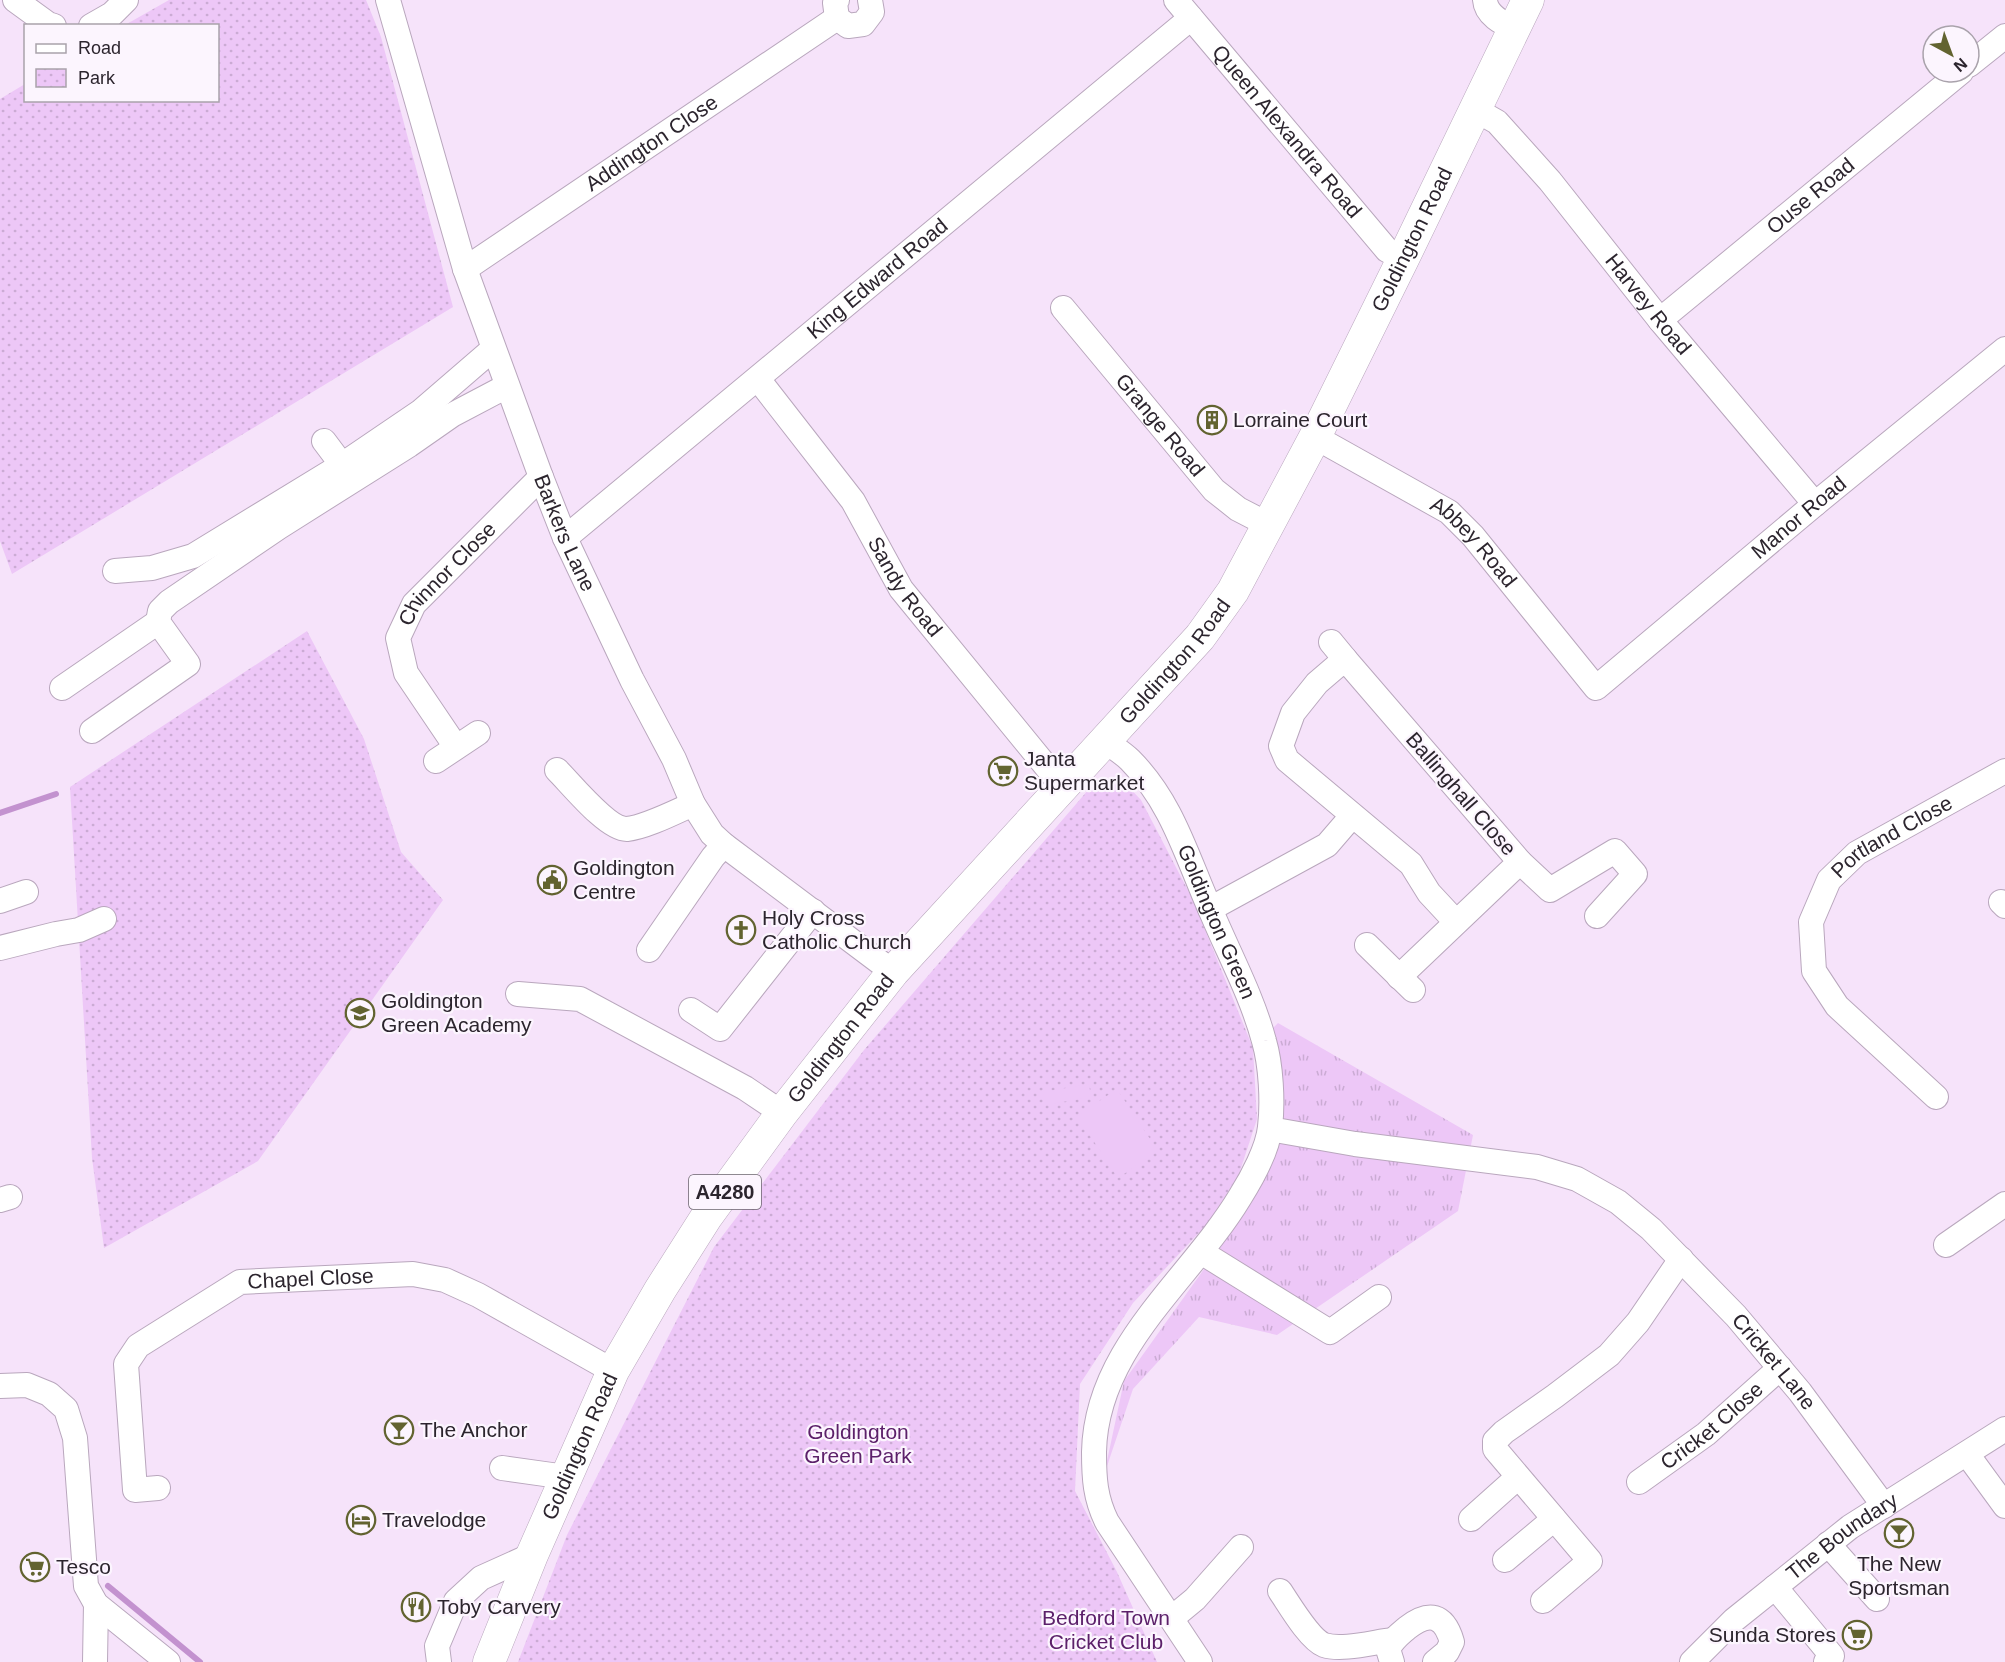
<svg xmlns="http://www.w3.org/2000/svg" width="2005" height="1662" viewBox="0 0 2005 1662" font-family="Helvetica,sans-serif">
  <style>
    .grass { fill: url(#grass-tufts) }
    .park { fill: url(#park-dots) }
    .pitch { fill: #edc7f7 }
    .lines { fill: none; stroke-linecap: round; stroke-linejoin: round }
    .stream { stroke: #c392cf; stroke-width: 6 }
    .minor-casing { stroke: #b9a7bd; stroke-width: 26 }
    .major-casing { stroke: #b9a7bd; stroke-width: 33 }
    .minor { stroke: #fff; stroke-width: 24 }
    .major { stroke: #fff; stroke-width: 32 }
    .labels { text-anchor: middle; stroke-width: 4.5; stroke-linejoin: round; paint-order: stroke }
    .shield { fill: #fcf5fe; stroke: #6a636c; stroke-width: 1.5 }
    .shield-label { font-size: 20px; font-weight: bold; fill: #2c252e }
    .street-label { font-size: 21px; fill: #2c252e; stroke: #fcf5fe }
    .poi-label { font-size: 21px; fill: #2c252e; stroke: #fcf5fe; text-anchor: start }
    .park-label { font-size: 21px; fill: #5c206a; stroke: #fcf5fe }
  </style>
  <defs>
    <pattern id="grass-tufts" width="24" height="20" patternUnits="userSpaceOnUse" patternTransform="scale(1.5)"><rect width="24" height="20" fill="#edc7f7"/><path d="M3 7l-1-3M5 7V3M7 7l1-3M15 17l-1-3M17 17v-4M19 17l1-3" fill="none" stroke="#cbabd4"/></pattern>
    <pattern id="park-dots" width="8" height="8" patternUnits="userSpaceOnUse" patternTransform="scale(1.5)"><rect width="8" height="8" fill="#edc7f7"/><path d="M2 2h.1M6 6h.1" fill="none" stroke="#cbabd4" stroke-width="1.8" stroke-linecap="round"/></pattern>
  </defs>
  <rect width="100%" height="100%" fill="#f6e3fa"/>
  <path class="grass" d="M1278 1023 1473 1135 1458 1211 1277 1335 1199 1317 1133 1389 1104 1475 1124 1381 1252 1202 1270 1163 1271 1030Z"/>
  <path class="park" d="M169 0H366L381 37 453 307 12 574 0 541V99L25 84 26 100H218V26L125 25Z
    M307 631 364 739 401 852 443 900 258 1161 104 1248 92 1158 70 787Z
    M1125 783 1141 800 1193 900 1253 1048 1257 1119 1239 1174 1209 1222 1133 1303 1080 1384 1075 1491 1117 1572 1157 1662H518L567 1535 714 1247 864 1050 1089 789Z"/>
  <path class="pitch" d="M1089 1084 1091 1097 1045 1105 1043 1092Z
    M1117 1089 1158 1151 1118 1178 1077 1116Z"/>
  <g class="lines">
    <path class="stream" d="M0 813 56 794
      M108 1586 200 1662"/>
    <g class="minor-casing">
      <g id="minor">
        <path d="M15 0 48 24 54 26"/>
        <path id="s1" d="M388 0 465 269 541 477 565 538 632 680 674 759 693 804 712 834 724 845 893 972"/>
        <path d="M837 0 835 3 837 18 848 26 863 24 872 12 870 0"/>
        <path id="s2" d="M1176 0 1387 250 1403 259"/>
        <path d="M1485 0C1486 15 1502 23 1515 29"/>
        <path d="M91 26 112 14 126 0"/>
        <path d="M1969 65 2005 36"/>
        <path id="s3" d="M1476 110 1497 122 1550 181 1660 320 1815 504"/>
        <path id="s4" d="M465 269 837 18"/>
        <path id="s5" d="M1063 308 1214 490 1238 509 1269 525"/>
        <path id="s6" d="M1660 320 1961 72"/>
        <path id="s7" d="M758 379 853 501 901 589 1063 787"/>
        <path id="s8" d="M1315 437 1449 512 1473 536 1596 688 1815 504 2005 349"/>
        <path d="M324 441 342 465"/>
        <path id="s9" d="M565 538 1191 18"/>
        <path d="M115 571 152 568 193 556 342 465 420 412 493 349"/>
        <path d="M1331 642 1345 659"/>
        <path d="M62 688 158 622"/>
        <path d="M92 731 188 664 158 622 160 611 169 602 279 527 409 445 452 415 507 386"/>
        <path id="s10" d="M1105 741C1113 747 1123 753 1130 760 1173 803 1187 858 1211 911 1229 954 1252 996 1264 1041 1271 1065 1273 1102 1270 1127 1268 1148 1252 1178 1240 1197 1190 1280 1096 1347 1094 1452 1094 1478 1095 1498 1107 1522L1200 1662"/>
        <path id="s11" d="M456 747 406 673 398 638 414 604 541 477"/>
        <path d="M436 761 478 733"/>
        <path d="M557 770C571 784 608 830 627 829 646 827 675 812 693 804"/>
        <path d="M1520 862 1550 890 1615 851 1635 874 1597 916"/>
        <path d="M0 901 26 892"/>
        <path d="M2001 902 2005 906"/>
        <path d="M1210 909 1327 845 1352 816"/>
        <path d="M1367 945 1413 990"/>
        <path d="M0 948 56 934 79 930 104 919"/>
        <path d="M649 950 713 857 724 845"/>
        <path d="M1399 977 1520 862 1345 659 1317 683 1293 713 1281 746 1287 760 1411 864 1429 893 1456 922"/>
        <path d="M518 994 580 999 745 1088 782 1113"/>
        <path d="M691 1010 720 1029 813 911"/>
        <path id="s12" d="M1936 1097 1837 1006 1814 971 1811 922 1829 880 1857 853 2005 771"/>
        <path id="s13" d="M1270 1129 1355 1144 1537 1167 1577 1179 1618 1202 1651 1229 1736 1316 1800 1392 1884 1506"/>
        <path d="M0 1200 10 1197"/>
        <path d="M1946 1245 2005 1204"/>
        <path d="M1201 1252 1330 1332 1379 1297"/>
        <path d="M0 1386 27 1385 49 1394 66 1409 75 1438 86 1586 96 1604 168 1662"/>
        <path d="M1967 1454 2005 1506"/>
        <path d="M502 1468 566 1477"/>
        <path id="s14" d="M1639 1482 1706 1434 1780 1368"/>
        <path id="s15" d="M158 1488 135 1490 126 1364 138 1346 240 1282 413 1274 445 1280 478 1295 613 1371"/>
        <path d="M1471 1519 1518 1477"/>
        <path d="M1828 1544 1877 1599"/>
        <path d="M1505 1560 1554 1519"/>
        <path d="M1775 1587 1832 1656 1826 1662"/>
        <path d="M1280 1591C1289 1604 1309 1639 1324 1645 1342 1651 1374 1642 1393 1640"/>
        <path d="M1543 1601 1590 1561 1495 1449V1441L1504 1432 1555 1396 1609 1355 1638 1322 1681 1259"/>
        <path d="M1172 1618 1195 1599 1241 1547"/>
        <path d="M95 1662 96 1604"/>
        <path d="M439 1662 437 1646 456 1601 481 1578 532 1555"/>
        <path d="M1392 1662 1388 1649C1393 1639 1399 1635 1407 1628 1429 1611 1444 1614 1452 1642L1447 1652 1435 1662"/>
        <path id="s16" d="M1692 1662 1734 1620 1850 1527 2005 1429"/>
      </g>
    </g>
    <g class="major-casing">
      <g id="major">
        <path id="s17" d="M489 1662 532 1555 613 1371 660 1290 707 1216 782 1113 893 972 1200 637 1233 591 1315 437 1403 259 1528 0"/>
      </g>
    </g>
    <use href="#minor" class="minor"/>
    <use href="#major" class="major"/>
  </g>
  <defs>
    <g id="building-ring" transform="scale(1.5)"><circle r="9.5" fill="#fcf5fe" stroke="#626330" stroke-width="1.5"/><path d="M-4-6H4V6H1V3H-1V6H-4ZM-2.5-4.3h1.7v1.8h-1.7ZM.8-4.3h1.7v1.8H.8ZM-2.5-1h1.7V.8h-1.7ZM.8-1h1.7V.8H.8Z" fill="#626330"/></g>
    <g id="supermarket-ring" transform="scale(1.5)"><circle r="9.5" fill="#fcf5fe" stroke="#626330" stroke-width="1.5"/><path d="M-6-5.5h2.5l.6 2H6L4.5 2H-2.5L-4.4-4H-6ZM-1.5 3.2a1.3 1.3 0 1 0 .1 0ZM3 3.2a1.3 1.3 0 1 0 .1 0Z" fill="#626330"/></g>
    <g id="civic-ring" transform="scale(1.5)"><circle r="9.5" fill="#fcf5fe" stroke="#626330" stroke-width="1.5"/><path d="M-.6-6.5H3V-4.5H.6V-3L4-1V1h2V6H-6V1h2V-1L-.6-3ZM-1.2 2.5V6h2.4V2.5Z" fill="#626330"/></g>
    <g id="church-ring" transform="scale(1.5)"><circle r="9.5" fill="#fcf5fe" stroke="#626330" stroke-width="1.5"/><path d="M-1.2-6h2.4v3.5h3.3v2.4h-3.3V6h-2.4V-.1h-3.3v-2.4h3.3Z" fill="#626330"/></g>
    <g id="school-ring" transform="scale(1.5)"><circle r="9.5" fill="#fcf5fe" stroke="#626330" stroke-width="1.5"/><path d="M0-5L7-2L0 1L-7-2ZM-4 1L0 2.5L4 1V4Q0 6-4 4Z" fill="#626330"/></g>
    <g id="bar-ring" transform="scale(1.5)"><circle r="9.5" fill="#fcf5fe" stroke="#626330" stroke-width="1.5"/><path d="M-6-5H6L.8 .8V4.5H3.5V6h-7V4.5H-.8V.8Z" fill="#626330"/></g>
    <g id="hotel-ring" transform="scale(1.5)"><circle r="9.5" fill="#fcf5fe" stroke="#626330" stroke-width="1.5"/><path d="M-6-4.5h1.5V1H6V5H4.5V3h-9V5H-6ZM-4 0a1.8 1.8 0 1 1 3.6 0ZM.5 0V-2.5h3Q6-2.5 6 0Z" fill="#626330"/></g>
    <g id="restaurant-ring" transform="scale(1.5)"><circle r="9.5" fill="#fcf5fe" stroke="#626330" stroke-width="1.5"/><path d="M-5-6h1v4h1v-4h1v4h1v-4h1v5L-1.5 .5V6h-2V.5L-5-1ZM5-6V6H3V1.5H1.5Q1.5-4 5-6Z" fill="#626330"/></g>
  </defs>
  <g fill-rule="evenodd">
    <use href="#building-ring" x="1212" y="420"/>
    <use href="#supermarket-ring" x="1003" y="771"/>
    <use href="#civic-ring" x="552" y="880"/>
    <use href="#church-ring" x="741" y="930"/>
    <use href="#school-ring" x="360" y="1013"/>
    <use href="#bar-ring" x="399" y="1430"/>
    <use href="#hotel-ring" x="361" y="1520"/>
    <use href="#bar-ring" x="1899" y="1533"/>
    <use href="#supermarket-ring" x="35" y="1567"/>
    <use href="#restaurant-ring" x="416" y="1607"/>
    <use href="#supermarket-ring" x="1857" y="1635"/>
  </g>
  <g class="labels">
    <rect class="shield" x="689" y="1175" width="72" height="34" rx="4.5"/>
    <g class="shield-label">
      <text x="725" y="1199">A4280</text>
    </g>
    <g class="street-label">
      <text dy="7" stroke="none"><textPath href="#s2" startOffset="172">Queen Alexandra Road</textPath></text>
      <text dy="7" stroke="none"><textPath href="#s4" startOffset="225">Addington Close</textPath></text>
      <text dy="7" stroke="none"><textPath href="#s6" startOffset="195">Ouse Road</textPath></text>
      <text dy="7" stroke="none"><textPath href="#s17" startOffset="1710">Goldington Road</textPath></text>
      <text dy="7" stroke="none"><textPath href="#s9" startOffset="406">King Edward Road</textPath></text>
      <text dy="7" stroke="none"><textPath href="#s3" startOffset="261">Harvey Road</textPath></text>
      <text dy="7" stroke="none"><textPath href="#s5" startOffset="152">Grange Road</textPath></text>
      <text dy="7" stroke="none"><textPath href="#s8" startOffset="648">Manor Road</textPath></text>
      <text dy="7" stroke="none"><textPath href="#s1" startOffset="562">Barkers Lane</textPath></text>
      <text dy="7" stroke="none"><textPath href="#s8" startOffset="192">Abbey Road</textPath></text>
      <text dy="7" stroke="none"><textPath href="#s11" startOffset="207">Chinnor Close</textPath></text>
      <text dy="7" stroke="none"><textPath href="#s7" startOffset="255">Sandy Road</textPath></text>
      <text dy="7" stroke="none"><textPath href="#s17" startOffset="1224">Goldington Road</textPath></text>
      <text transform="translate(1461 794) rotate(49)" y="7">Ballinghall Close</text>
      <text dy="7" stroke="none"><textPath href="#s12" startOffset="348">Portland Close</textPath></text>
      <text dy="7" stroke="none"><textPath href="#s10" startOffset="216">Goldington Green</textPath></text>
      <text dy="7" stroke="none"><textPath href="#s17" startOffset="720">Goldington Road</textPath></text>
      <text dy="7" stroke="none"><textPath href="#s15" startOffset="362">Chapel Close</textPath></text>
      <text dy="7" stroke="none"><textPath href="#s13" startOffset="582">Cricket Lane</textPath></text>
      <text dy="7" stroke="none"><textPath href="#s14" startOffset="92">Cricket Close</textPath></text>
      <text dy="7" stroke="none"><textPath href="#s17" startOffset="234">Goldington Road</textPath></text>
      <text dy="7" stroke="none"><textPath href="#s16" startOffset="196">The Boundary</textPath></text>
    </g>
    <g class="poi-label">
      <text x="1233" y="427">Lorraine Court</text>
      <text x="1024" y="766">Janta<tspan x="1024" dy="24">Supermarket</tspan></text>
      <text x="573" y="875">Goldington<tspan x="573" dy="24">Centre</tspan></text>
      <text x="762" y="925">Holy Cross<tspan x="762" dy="24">Catholic Church</tspan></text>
      <text x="381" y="1008">Goldington<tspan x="381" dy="24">Green Academy</tspan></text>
      <text x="420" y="1437">The Anchor</text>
      <text x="382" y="1527">Travelodge</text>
      <text x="1899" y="1571" text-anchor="middle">The New<tspan x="1899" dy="24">Sportsman</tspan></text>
      <text x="56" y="1574">Tesco</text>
      <text x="437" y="1614">Toby Carvery</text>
      <text x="1836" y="1642" text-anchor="end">Sunda Stores</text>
    </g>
    <g class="park-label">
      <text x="858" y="1439">Goldington<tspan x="858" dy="24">Green Park</tspan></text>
      <text x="1106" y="1625">Bedford Town<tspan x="1106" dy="24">Cricket Club</tspan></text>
    </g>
  </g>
  <rect x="24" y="24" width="195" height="78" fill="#fcf5fe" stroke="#a9a2ab" stroke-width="1.5"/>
  <rect x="36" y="44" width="30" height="9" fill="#ffffff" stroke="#a9a2ab" stroke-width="1.5"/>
  <text x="78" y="54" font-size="18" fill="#2c252e">Road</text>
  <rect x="36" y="69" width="30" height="18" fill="url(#park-dots)" stroke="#a9a2ab" stroke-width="1.5"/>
  <text x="78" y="84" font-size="18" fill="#2c252e">Park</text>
  <g transform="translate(1951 54) rotate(139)"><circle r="28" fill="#fcf5fe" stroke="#a9a2ab" stroke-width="1.5"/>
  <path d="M0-4.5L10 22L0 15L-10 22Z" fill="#626330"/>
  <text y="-9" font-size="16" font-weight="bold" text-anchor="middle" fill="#2c252e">N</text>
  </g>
</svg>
